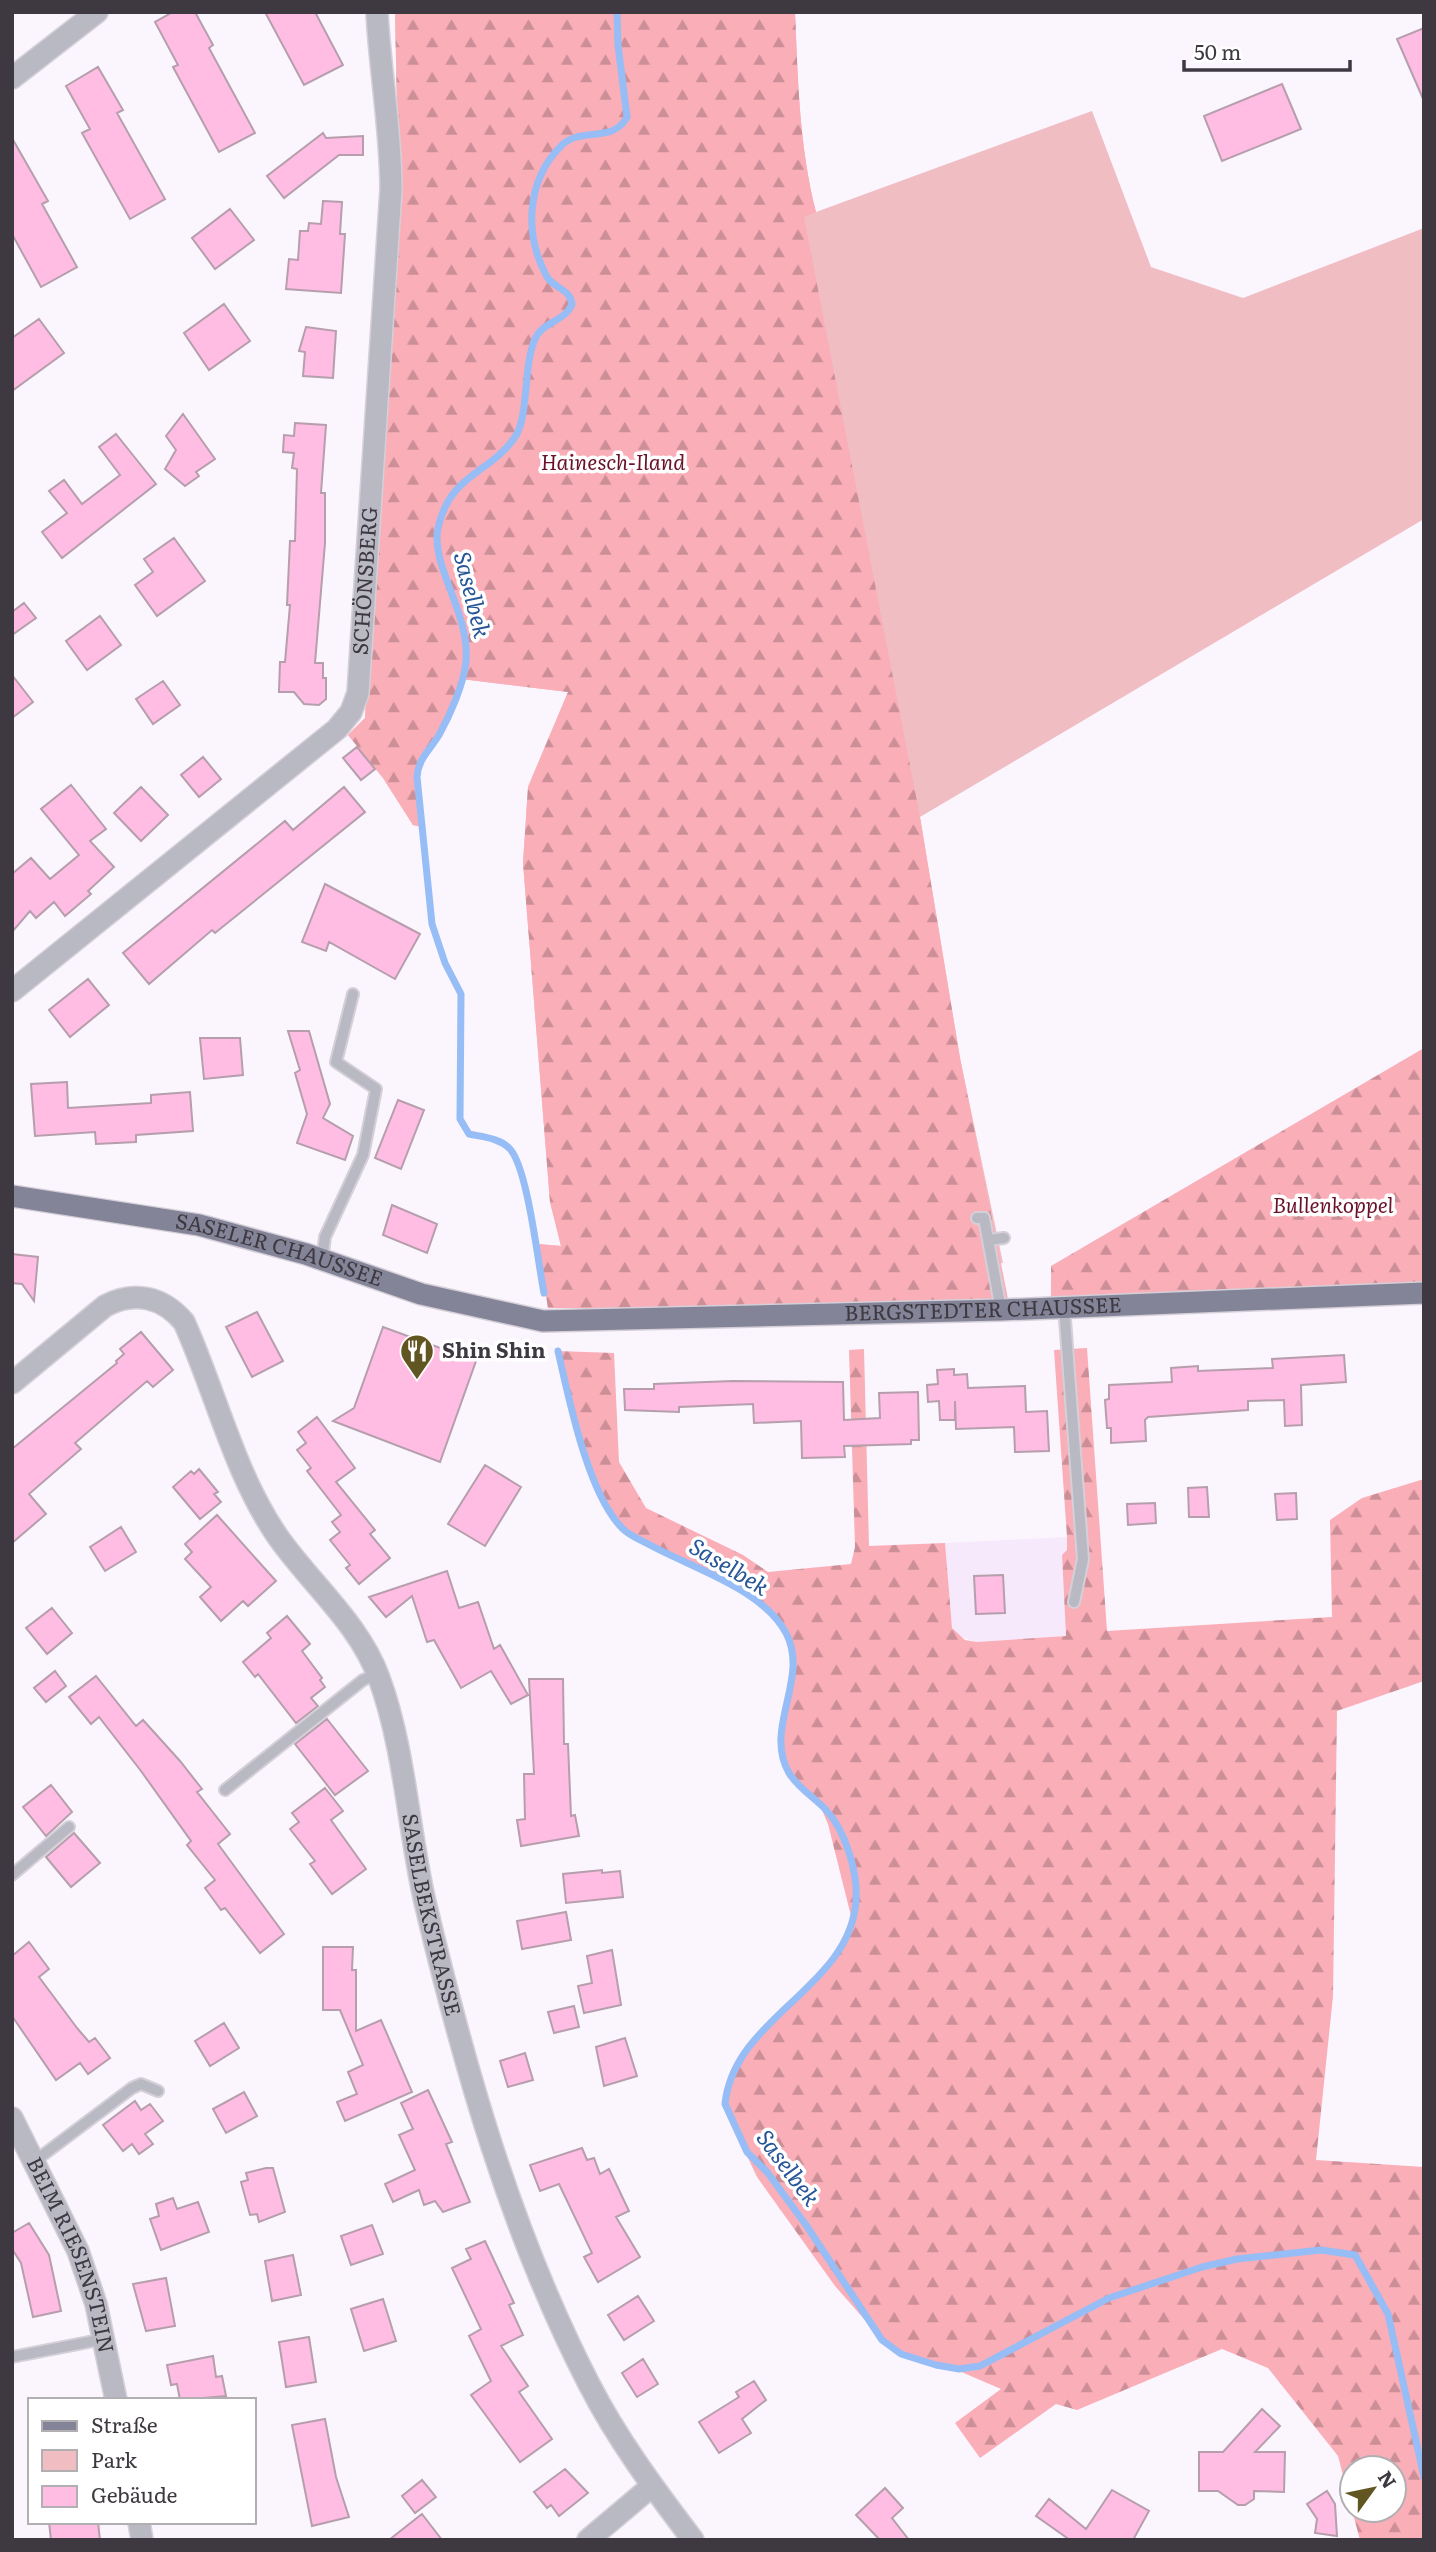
<svg xmlns="http://www.w3.org/2000/svg" width="1436" height="2552" viewBox="0 0 1436 2552" font-family="Literata,serif">
  <style>
    .built { fill: #f5e9fb }
    .green { fill: #f0bdc3 }
    .forest { fill: url(#forest-firs) }
    .lines { fill: none; stroke-linecap: round; stroke-linejoin: round }
    .stream { stroke: #96bdf5; stroke-width: 7 }
    .building { fill: #ffbde4; stroke: #b69eac; stroke-width: 2 }
    .service-casing { stroke: #d5cfd8; stroke-width: 14 }
    .minor-casing { stroke: #d5cfd8; stroke-width: 24 }
    .primary-casing { stroke: #d5cfd8; stroke-width: 24 }
    .service { stroke: #b9b9c4; stroke-width: 10 }
    .minor { stroke: #b9b9c4; stroke-width: 21 }
    .primary { stroke: #848498; stroke-width: 21 }
    .labels { text-anchor: middle; stroke-width: 7; stroke-linejoin: round; paint-order: stroke }
    .park-label { font-size: 21px; font-style: italic; fill: #6a122a; stroke: #fff }
    .street-label { font-size: 21px; fill: #3e3841; stroke: #fff }
    .poi-label { font-size: 21px; font-weight: bold; fill: #3e3841; stroke: #fff; text-anchor: start }
    .water-label { font-size: 23px; font-style: italic; fill: #265698; stroke: #fff }
  </style>
  <defs>
    <pattern id="forest-firs" width="22" height="20" patternUnits="userSpaceOnUse" patternTransform="scale(1.75)"><rect width="22" height="20" fill="#faaeb8"/><path d="M5 1l3.5 6h-7zM16 11l3.5 6h-7z" fill="#cc8f97"/></pattern>
  </defs>
  <rect width="100%" height="100%" fill="#fbf5fe"/>
  <path class="built" d="M1067 1537V1550L1062 1555 1066 1636 977 1642 956 1635 950 1620 945 1543Z"/>
  <path class="green" d="M395 12H795C798 80 799 145 816 212L1092 111 1151 267 1243 298 1424 228V519L920 817 960 1058 1003 1263 548 1308 538 1244 561 1246 550 1202 523 863 528 787 568 692 461 679 446 721 417 768 423 827 413 825 383 778 348 735 365 718 398 154Z"/>
  <path class="forest" d="M395 12H795C798 80 799 145 816 212L804 217 920 817 960 1058 1010 1309 548 1308 538 1244 561 1246 550 1202 523 863 528 787 568 692 461 679 446 721 417 768 423 827 413 825 383 778 348 735 365 718 398 154Z
    M1424 1048V1292L1051 1307V1266Z
    M1087 1348 1107 1631 1332 1617 1330 1520 1362 1498 1424 1479V1681L1337 1711 1333 1996 1316 2160 1424 2167V2540H1360L1352 2510H1394V2468H1352V2510L1338 2456 1268 2368 1222 2349 1077 2410 1056 2404 980 2458 955 2423 1001 2389 952 2368 901 2354 886 2344 835 2286 757 2177 730 2120 726 2096 743 2055 755 2037 833 1959 852 1920 828 1824 819 1803 789 1772 785 1761 782 1722 794 1673 792 1653 786 1633 769 1613 742 1592 621 1528 591 1474 558 1351 614 1353 619 1462 646 1508 743 1555 768 1572 851 1564 855 1547 849 1350 864 1349 869 1546 945 1543 952 1628 965 1640 977 1642 1066 1636 1062 1555 1067 1550V1537L1054 1350Z"/>
  <g class="lines">
    <path class="stream" d="M544 1293C538 1264 528 1169 510 1149 500 1138 482 1137 469 1134L460 1119 461 994 445 963 432 924 417 777C418 759 430 750 439 735 450 715 464 684 466 661 470 613 430 565 438 528 450 473 490 474 515 437 529 417 523 366 535 339 543 321 565 322 572 304 570 289 554 288 547 277 524 235 526 181 561 146 580 126 613 144 627 117L618 45 617 12
      M558 1351C569 1399 588 1495 623 1529 630 1536 641 1540 650 1545 692 1568 763 1589 786 1633 810 1679 763 1728 789 1773 798 1788 815 1798 826 1810 845 1830 858 1872 856 1900 851 1988 734 2016 725 2104L747 2152 767 2172 806 2225 882 2340 901 2354 936 2365 959 2369 980 2366 1109 2298 1202 2267 1237 2259 1321 2250 1355 2255 1388 2314 1424 2477"/>
  </g>
  <path class="building" d="M173 12H195L213 45 209 48 255 133 219 152 173 67 178 65 155 22Z
    M265 12H315L343 65 304 85Z
    M1424 28V101L1397 39Z
    M98 67 123 110 117 113 165 199 130 219 82 133 90 129 66 86Z
    M1282 84 1301 129 1222 161 1204 116Z
    M323 133 326 138 363 136V155H339L284 198 267 176Z
    M12 138 48 201 42 204 77 267 41 287 12 234Z
    M323 201 342 202 340 234H345L341 293 286 289 289 259 298 260 300 231H308L309 223 321 224Z
    M230 209 254 240 215 269 192 238Z
    M224 304 250 341 209 370 184 333Z
    M39 319 64 353 12 391V338Z
    M306 327 336 331 333 378 303 376 305 352 299 351Z
    M183 414 215 459 196 472 199 476 185 486 165 469 176 450 166 436Z
    M295 423 326 425 321 493H325V543L315 663H323V678H326V699L319 705 304 704 294 692H279L280 662H285L290 605H287L290 541H295L297 469 292 468 294 453 283 452 284 435 294 436Z
    M116 434 156 484 62 558 42 532 67 513 49 491 64 480 82 504 120 475 99 447Z
    M174 538 205 581 157 616 135 585 153 572 144 559Z
    M24 603 36 618 12 635V612Z
    M100 616 121 645 87 670 66 641Z
    M12 675 33 702 12 718Z
    M163 681 180 705 153 724 136 699Z
    M357 747 375 769 361 780 343 758Z
    M203 757 221 779 199 797 181 775Z
    M71 785 106 829 90 841 114 867 88 891 91 894 65 916 54 902 36 918 30 911 12 932V874L31 858 50 879 79 855 41 809Z
    M141 787 168 815 141 841 114 813Z
    M344 787 365 812 215 933 212 930 149 984 123 953 285 821 293 830Z
    M325 884 420 934 395 979 329 942 326 951 302 942Z
    M88 979 109 1005 70 1037 49 1010Z
    M288 1031H309L330 1104 323 1118 353 1136 345 1160 297 1143 307 1114 295 1073 300 1070Z
    M200 1038H240L243 1075 204 1079Z
    M67 1082 68 1108 151 1103V1095L190 1092 193 1131 136 1135V1142L96 1144 95 1132 35 1136 31 1084Z
    M398 1100 424 1110 401 1169 375 1158Z
    M392 1205 437 1224 427 1253 383 1235Z
    M12 1254 38 1257 34 1301 22 1284 12 1283Z
    M257 1312 283 1361 252 1377 226 1327Z
    M383 1327 476 1361 440 1462 333 1421 354 1408Z
    M141 1332 173 1370 153 1387 147 1381 75 1443 81 1449 29 1494 46 1514 12 1543V1449L117 1363 116 1361 124 1354 120 1349Z
    M1344 1355 1346 1382 1301 1385 1302 1425 1285 1426 1284 1400 1248 1401V1410L1148 1417 1145 1420 1146 1441 1111 1443V1428H1107L1105 1400 1109 1399V1385L1172 1382 1171 1368 1198 1366V1371L1273 1368 1272 1359Z
    M954 1369V1375L967 1374 968 1388 1025 1386 1026 1412 1047 1411 1049 1451 1015 1452 1014 1427 956 1429 955 1401V1420H940L939 1401 928 1402 927 1385 938 1384 937 1370Z
    M733 1381 843 1382 844 1420 880 1418 879 1393 918 1392 919 1440H911V1444L844 1446 845 1457 802 1458 801 1421 754 1423 753 1404 679 1407V1412L625 1410 624 1389H654V1384Z
    M317 1417 355 1468 336 1482 375 1530 370 1534 390 1558 359 1584 346 1568 350 1565 330 1540 340 1532 332 1522 341 1515 307 1471 311 1468 297 1450 306 1443 298 1432Z
    M485 1465 521 1487 485 1546 448 1524Z
    M199 1469 218 1492 214 1494 221 1502 200 1519 173 1487 191 1471 194 1474Z
    M1207 1487 1209 1517H1189L1188 1488Z
    M1296 1493 1297 1519 1277 1520 1275 1494Z
    M1155 1503 1156 1523 1128 1525 1127 1504Z
    M217 1515 276 1581 248 1606 243 1601 221 1621 200 1597 211 1587 185 1559 192 1552 185 1544Z
    M121 1527 136 1552 105 1571 90 1547Z
    M447 1571 459 1608 478 1602 494 1649 500 1645 528 1695 511 1704 491 1671 461 1688 434 1640 427 1642 412 1596 386 1617 369 1597Z
    M1003 1575 1005 1613 976 1614 974 1576Z
    M52 1608 72 1633 47 1654 26 1628Z
    M287 1616 310 1644 302 1651 322 1678 320 1680 325 1687 311 1698 318 1706 296 1723 258 1674 255 1677 243 1662 271 1638 267 1633Z
    M55 1671 66 1686 46 1702 34 1688Z
    M96 1676 136 1726 143 1720 180 1761 202 1789 197 1792 230 1834 218 1844 284 1934 260 1953 225 1908 221 1910 205 1888 215 1880 187 1845 191 1841 141 1771 99 1717 91 1724 69 1697Z
    M529 1679H563L564 1744H568L571 1816 575 1815 579 1836 521 1846 517 1820 525 1819 524 1774H534Z
    M327 1719 368 1771 335 1795 295 1744Z
    M51 1785 72 1812 46 1836 23 1807Z
    M325 1788 343 1811 331 1820 366 1869 332 1894 310 1864 315 1861 290 1829 299 1822 292 1813Z
    M74 1833 100 1863 71 1887 46 1857Z
    M602 1870V1873L620 1871 623 1897 566 1903 563 1874Z
    M566 1912 571 1940 522 1949 517 1921Z
    M29 1942 49 1969 39 1977 77 2028 89 2042 95 2038 110 2058 88 2074 80 2063 56 2080 12 2016V1956Z
    M323 1947H353L352 1970H356V2031L381 2020 412 2092 345 2121 337 2102 357 2094 348 2072 363 2065 340 2010H323Z
    M612 1950 621 2005 584 2013 578 1986 592 1983 587 1956Z
    M574 2006 579 2027 554 2033 548 2012Z
    M224 2023 239 2048 210 2066 195 2041Z
    M625 2038 637 2076 604 2086 596 2047Z
    M525 2053 533 2080 508 2087 500 2061Z
    M428 2090 452 2142 446 2144 470 2202 443 2212 435 2201 424 2205 419 2190 393 2202 385 2184 415 2170 399 2135 413 2129 401 2103Z
    M244 2092 257 2116 226 2133 213 2109Z
    M135 2101 141 2110 150 2104 163 2121 145 2134 153 2144 139 2154 132 2144 123 2151 103 2125Z
    M582 2148 587 2160 594 2158 600 2174 609 2169 629 2211 616 2217 640 2257 598 2282 584 2257 592 2253 559 2184 540 2191 530 2165Z
    M266 2168H273L285 2212 259 2222 257 2214 250 2215 241 2182 248 2180 246 2173Z
    M173 2198 177 2209 198 2202 209 2232 161 2250 150 2219 159 2216 156 2204Z
    M29 2223 49 2255 61 2311 33 2317 21 2263 12 2249V2233Z
    M372 2225 383 2254 351 2265 341 2236Z
    M485 2241 514 2303 509 2305 523 2335 501 2346 528 2386 519 2392 552 2439 520 2462 471 2395 491 2381 469 2336 481 2329 452 2268 471 2259 466 2249Z
    M293 2255 301 2295 272 2301 265 2261Z
    M166 2278 175 2326 146 2331 133 2284Z
    M638 2296 654 2321 624 2340 608 2315Z
    M383 2299 396 2341 364 2351 351 2309Z
    M309 2337 316 2382 286 2387 279 2342Z
    M213 2356 216 2377 222 2376 226 2396 180 2400 177 2384 171 2385 167 2365Z
    M643 2359 658 2384 637 2397 622 2373Z
    M754 2381 766 2400 742 2419 751 2433 719 2453 699 2422 739 2397 736 2392Z
    M1262 2409 1280 2426 1255 2452H1285L1284 2492 1254 2491V2499L1245 2505H1238L1218 2491H1199V2452H1223Z
    M325 2419 336 2477 349 2517 312 2526 292 2425Z
    M565 2469 588 2493 559 2516 551 2505 547 2508 534 2492Z
    M422 2480 436 2497 415 2513 402 2496Z
    M885 2488 903 2508 892 2518 909 2540H880L856 2515Z
    M1112 2490 1149 2511 1133 2540H1070L1036 2516 1049 2499 1086 2529Z
    M1327 2491 1335 2504 1337 2536 1315 2533 1317 2519 1307 2504Z
    M422 2514 442 2540H389Z
    M49 2522H98L100 2540H51Z"/>
  <g class="lines">
    <g class="service-casing">
      <path id="service" d="M977 1218H984L1001 1310
        M988 1240 1004 1238
        M322 1261 325 1237 363 1155 376 1089 336 1062 353 994
        M1064 1306 1083 1559 1074 1602
        M225 1790 363 1680 378 1674
        M12 1875 69 1827
        M35 2161 132 2088 141 2084 158 2091
        M12 2357 104 2339"/>
    </g>
    <g class="minor-casing">
      <g id="minor">
        <path d="M12 78 97 12"/>
        <path id="s1" d="M12 991 337 729 351 712 358 693 391 189C391 129 380 72 377 12"/>
        <path id="s2" d="M12 1383 105 1306C134 1290 163 1297 184 1322 216 1393 234 1473 278 1537 311 1584 359 1623 379 1678 405 1749 408 1828 425 1902 464 2066 511 2233 589 2384 617 2439 655 2490 693 2540"/>
        <path id="s3" d="M12 2118 78 2251 96 2304 116 2400"/>
        <path d="M139 2522 142 2540"/>
        <path d="M588 2540 652 2486"/>
      </g>
    </g>
    <g class="primary-casing">
      <g id="primary">
        <path id="s4" d="M12 1196 199 1225 306 1254 421 1294 543 1321 1001 1310 1424 1293"/>
      </g>
    </g>
    <use href="#service" class="service"/>
    <use href="#minor" class="minor"/>
    <use href="#primary" class="primary"/>
  </g>
  <defs>
    <g id="restaurant-pin" transform="scale(1.75)"><path d="M0 17L-7.5 6A9.5 9.5 0 1 1 7.5 6Z" fill="#615522" stroke="#fff"/><path d="M-5-6h1v4h1v-4h1v4h1v-4h1v5L-1.5 .5V6h-2V.5L-5-1ZM5-6V6H3V1.5H1.5Q1.5-4 5-6Z" fill="#fff"/></g>
  </defs>
  <g fill-rule="evenodd">
    <use href="#restaurant-pin" x="417" y="1351"/>
  </g>
  <g class="labels">
    <g class="park-label">
      <text x="613" y="470">Hainesch-Iland</text>
      <text x="1333" y="1213">Bullenkoppel</text>
    </g>
    <g class="street-label">
      <text dy="7" stroke="none"><textPath href="#s1" startOffset="572">SCHÖNSBERG</textPath></text>
      <text dy="7" stroke="none"><textPath href="#s4" startOffset="273">SASELER CHAUSSEE</textPath></text>
      <text dy="7" stroke="none"><textPath href="#s4" startOffset="987">BERGSTEDTER CHAUSSEE</textPath></text>
      <text dy="7" stroke="none"><textPath href="#s2" startOffset="861">SASELBEKSTRASSE</textPath></text>
      <text dy="7" stroke="none"><textPath href="#s3" startOffset="150">BEIM RIESENSTEIN</textPath></text>
    </g>
    <g class="poi-label">
      <text x="442" y="1358">Shin Shin</text>
    </g>
    <g class="water-label">
      <text transform="translate(472 595) rotate(76)" y="8">Saselbek</text>
      <text transform="translate(729 1567) rotate(31)" y="8">Saselbek</text>
      <text transform="translate(788 2168) rotate(53)" y="8">Saselbek</text>
    </g>
  </g>
  <rect width="1436" height="2552" fill="none" stroke="#3e3841" stroke-width="28"/>
  <rect x="28" y="2398" width="228" height="126" fill="#ffffff" stroke="#b2afb3" stroke-width="2"/>
  <rect x="42" y="2421" width="35" height="10" fill="#848498" stroke="#b2afb3" stroke-width="2"/>
  <text x="91" y="2433" font-size="21" fill="#3e3841">Straße</text>
  <rect x="42" y="2450" width="35" height="21" fill="#f0bdc3" stroke="#b2afb3" stroke-width="2"/>
  <text x="91" y="2468" font-size="21" fill="#3e3841">Park</text>
  <rect x="42" y="2486" width="35" height="21" fill="#ffbde4" stroke="#b2afb3" stroke-width="2"/>
  <text x="91" y="2503" font-size="21" fill="#3e3841">Gebäude</text>
  <g transform="translate(1373 2489) rotate(57)"><circle r="33" fill="#ffffff" stroke="#b2afb3" stroke-width="2"/>
  <path d="M0-5L12 26L0 18L-12 26Z" fill="#615522"/>
  <text y="-10" font-size="19" font-weight="bold" text-anchor="middle" fill="#3e3841">N</text>
  </g>
  <path d="M1184 60v10h166v-10" fill="none" stroke="#3e3841" stroke-width="3.5"/>
  <text x="1194" y="60" font-size="21" fill="#3e3841" stroke="#ffffff" stroke-width="5" paint-order="stroke">50 m</text>
</svg>
